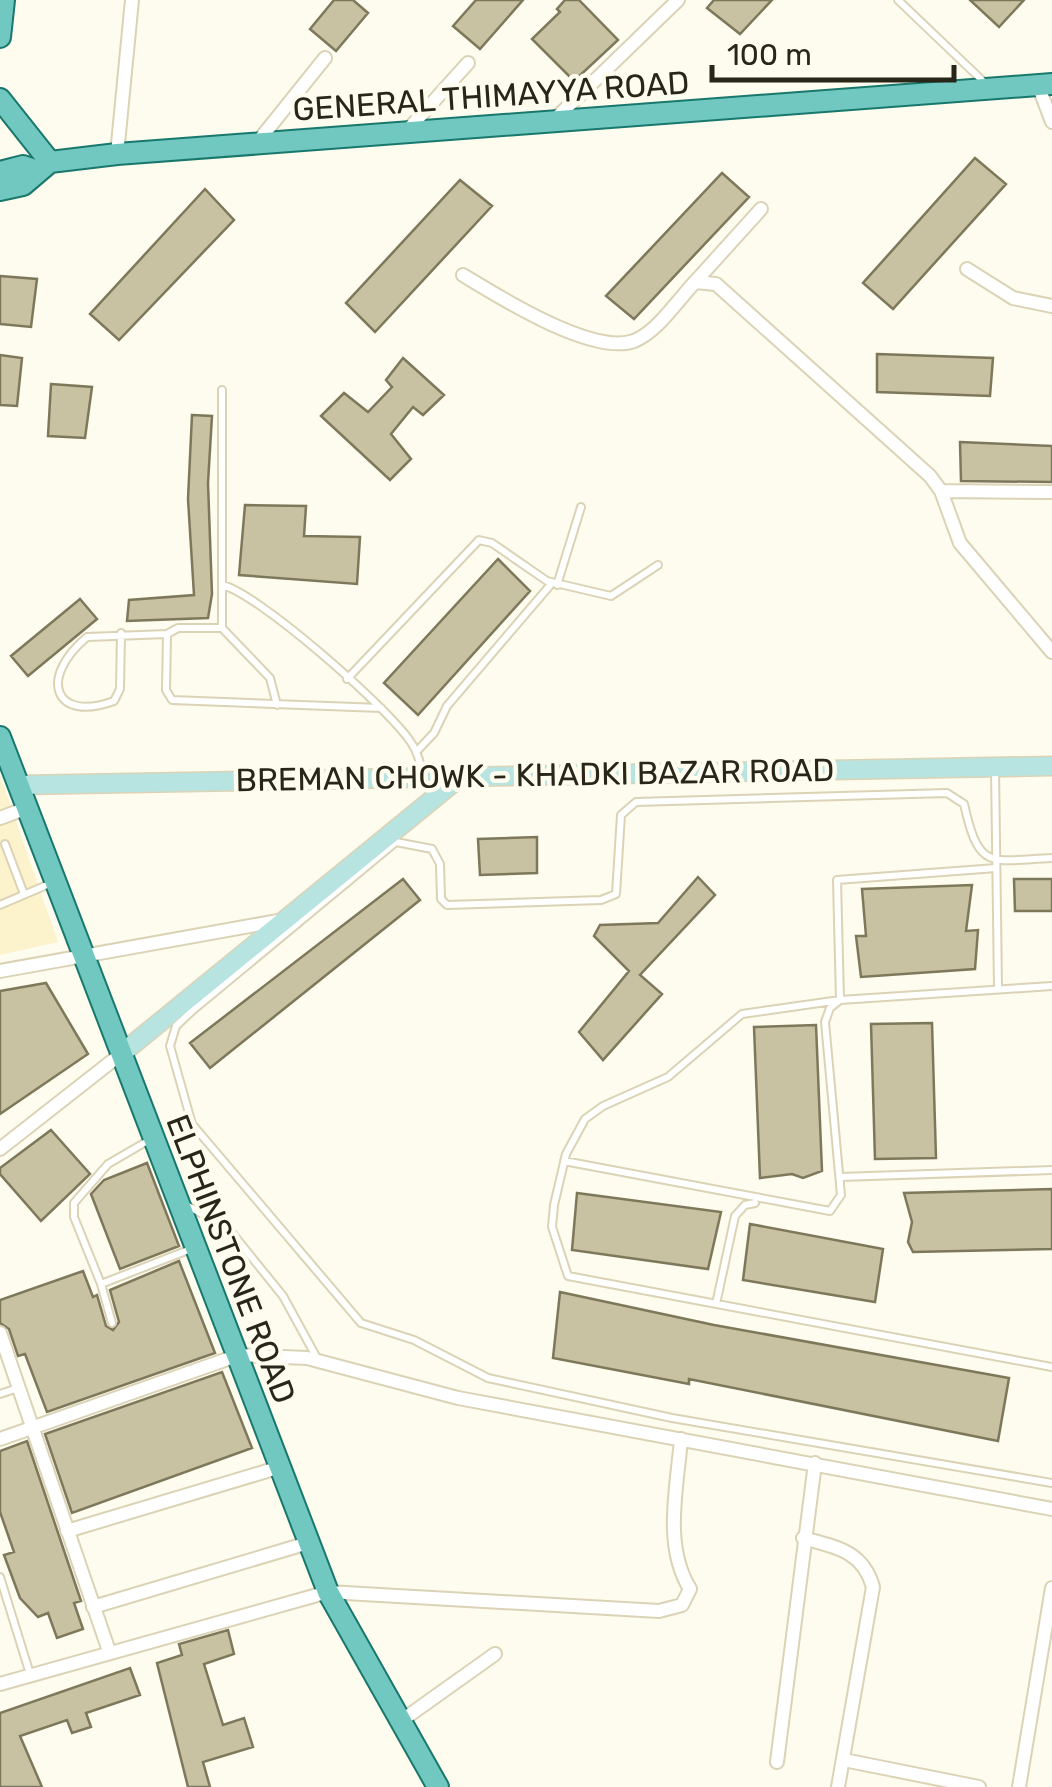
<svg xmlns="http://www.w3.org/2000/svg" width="1052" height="1787" viewBox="0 0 1052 1787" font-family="Rubik,sans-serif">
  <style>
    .built { fill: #fcf3cc }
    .building { fill: #c8c1a2; stroke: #7e785b; stroke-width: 2.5 }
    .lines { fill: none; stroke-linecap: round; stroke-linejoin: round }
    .lane-casing { stroke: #dbd3b5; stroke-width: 10 }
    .street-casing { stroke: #dbd3b5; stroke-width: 16 }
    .secondary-casing { stroke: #dbd3b5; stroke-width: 21 }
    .primary-casing { stroke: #18786b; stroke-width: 24 }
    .lane { stroke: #fff; stroke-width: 6 }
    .street { stroke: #fff; stroke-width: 12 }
    .secondary { stroke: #b7e4e0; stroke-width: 18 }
    .primary { stroke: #70c8c1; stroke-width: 20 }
    .labels { text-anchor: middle; stroke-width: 9; stroke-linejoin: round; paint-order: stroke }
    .street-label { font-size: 32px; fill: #282519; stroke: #fefbef }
  </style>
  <rect width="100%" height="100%" fill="#fefbef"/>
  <path class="built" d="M0 776 58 942 0 955Z"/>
  <path class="building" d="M334 0H353L368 13 336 51 310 29Z
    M476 0H523L480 49 453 26Z
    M565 0H579L618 40 574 81 532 39 560 12 557 9Z
    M714 0H772L740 34 707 8Z
    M970 0H1024L999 27Z
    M975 158 1006 184 893 309 863 283Z
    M722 173 749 197 634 319 606 296Z
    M460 180 492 206 375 332 346 303Z
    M205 189 234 220 119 340 90 314Z
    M0 276 37 279 31 327 0 324Z
    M877 354 993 358 990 396 877 392Z
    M0 355 22 358 17 406 0 405Z
    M403 358 444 395 423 415 413 407 391 434 411 459 390 480 321 416 344 393 368 412 392 387 386 380Z
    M51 384 92 387 85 438 48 436Z
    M192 415 212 416 208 483 212 594 208 618 127 621 129 600 194 595 188 499Z
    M960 442 1052 446V482L961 481Z
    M245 505 306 506 304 536 360 537 357 584 239 575Z
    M498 559 530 591 418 715 384 683Z
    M80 599 97 619 28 676 11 656Z
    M537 837V873L480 875 478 839Z
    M698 877 715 895 640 975 662 994 603 1060 579 1032 629 971 594 936 600 925 658 923Z
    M403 879 420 900 210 1068 190 1043Z
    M1014 879H1052V911H1015Z
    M972 885 966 931 978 930 975 969 861 977 856 936H866L862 889Z
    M46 983 88 1054 0 1114V991Z
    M932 1023 936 1158 875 1159 871 1024Z
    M816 1025 822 1171 803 1178 792 1174 760 1178 754 1027Z
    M51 1130 90 1174 41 1221 0 1174V1168Z
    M147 1163 179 1246 120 1269 91 1194 104 1180Z
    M1052 1189V1249L913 1252 908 1242 912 1222 904 1193Z
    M577 1193 721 1212 708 1269 572 1250Z
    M750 1224 883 1249 875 1302 743 1280Z
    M179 1261 215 1353 47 1412 25 1354 18 1356 9 1329 0 1323V1300L83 1271 93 1297 97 1295 106 1326 113 1330 119 1322 110 1290Z
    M560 1292 714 1325 1009 1378 998 1441 689 1379V1384L553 1358Z
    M222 1372 252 1448 72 1513 45 1434Z
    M27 1441 81 1601 74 1603 83 1629 57 1638 48 1613 38 1617 20 1598 4 1555 14 1552 0 1512V1451Z
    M228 1630 234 1654 204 1664 223 1725 244 1718 253 1747 203 1762 210 1787H188L157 1663 182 1655 179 1644Z
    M130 1668 140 1695 86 1713 91 1727 72 1733 67 1720 20 1736 42 1787H0V1713Z"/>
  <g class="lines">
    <g class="lane-casing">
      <path id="lane" d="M898 0 987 85
        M222 390V628L270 678 277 705
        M222 585C258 593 387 707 410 741 418 751 420 764 424 776
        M557 585 581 507
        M222 628H178L167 634 166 690 172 700 381 708
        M121 633 120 689 114 701C54 723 38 678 87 637L167 634
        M347 679 479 540 492 543 547 581 611 596 658 565
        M417 751 434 733 447 706 552 583
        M995 768 998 987
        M5 844 24 894
        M1052 858C989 861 979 871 964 804L947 793 636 802 621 815 616 894 601 900 447 905 441 899 440 864 432 849 396 842 192 1011 176 1026 170 1046 192 1124 361 1323 414 1340 488 1378 672 1418 1052 1483
        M996 868 837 880 840 1000 742 1014 668 1077 603 1106 585 1119 566 1154 554 1205 552 1227 568 1276 1052 1367
        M0 905 54 882
        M564 1161 830 1211 841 1195 825 1022 830 1008 840 1000 1052 986
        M840 1177 1052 1170
        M186 1205 228 1228 283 1296 318 1360
        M101 1284 74 1217V1203L108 1164 151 1139
        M716 1304 735 1216 745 1205 755 1203
        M112 1323 101 1284 191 1249
        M0 1394 18 1388
        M0 1577 30 1674"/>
    </g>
    <g class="street-casing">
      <path id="street" d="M1038 85 1052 122
        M554 120 678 0
        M406 132 468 63
        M256 144 325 58
        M117 154 132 0
        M967 269 1013 298 1052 306
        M463 275C499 297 593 356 634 341 658 331 677 301 695 282L716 284 930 476 941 491 960 543 1052 652
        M695 282 761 209
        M941 491 1052 492
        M0 818 27 808
        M0 971 283 920
        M0 1149 121 1054
        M0 1333 109 1651
        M0 1439 239 1355 307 1358 458 1398 1052 1509
        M67 1531 277 1468
        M803 1538C836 1547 863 1551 873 1587L838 1787
        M93 1607 308 1543
        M0 1684 328 1592 659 1611 682 1605 690 1589C663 1545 677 1489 681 1439
        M401 1721 495 1654
        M844 1760 979 1787
        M777 1762 815 1463
        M1019 1787 1052 1588"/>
    </g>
    <g class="secondary-casing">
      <path id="secondary" d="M19 785 1052 766
        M121 1054 460 777"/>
    </g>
    <g class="primary-casing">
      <path id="primary" d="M0 37 4 0
        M0 99 50 162
        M0 172 23 166 37 171
        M0 190 23 185 50 162 117 154 1052 84
        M0 737 328 1592 438 1787"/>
    </g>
    <use href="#lane" class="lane"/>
    <use href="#street" class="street"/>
    <use href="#secondary" class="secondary"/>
    <use href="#primary" class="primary"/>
  </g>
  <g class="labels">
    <g class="street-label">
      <text transform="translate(491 96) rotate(-4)" y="11">GENERAL THIMAYYA ROAD</text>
      <text transform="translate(535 775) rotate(-1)" y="11">BREMAN CHOWK - KHADKI BAZAR ROAD</text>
      <text transform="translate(231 1259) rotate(69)" y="11">ELPHINSTONE ROAD</text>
    </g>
  </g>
  <path d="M712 65v15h242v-15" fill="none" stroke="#282519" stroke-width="5"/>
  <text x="727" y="65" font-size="30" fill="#282519" stroke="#fefbef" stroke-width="8" paint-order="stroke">100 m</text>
</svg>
